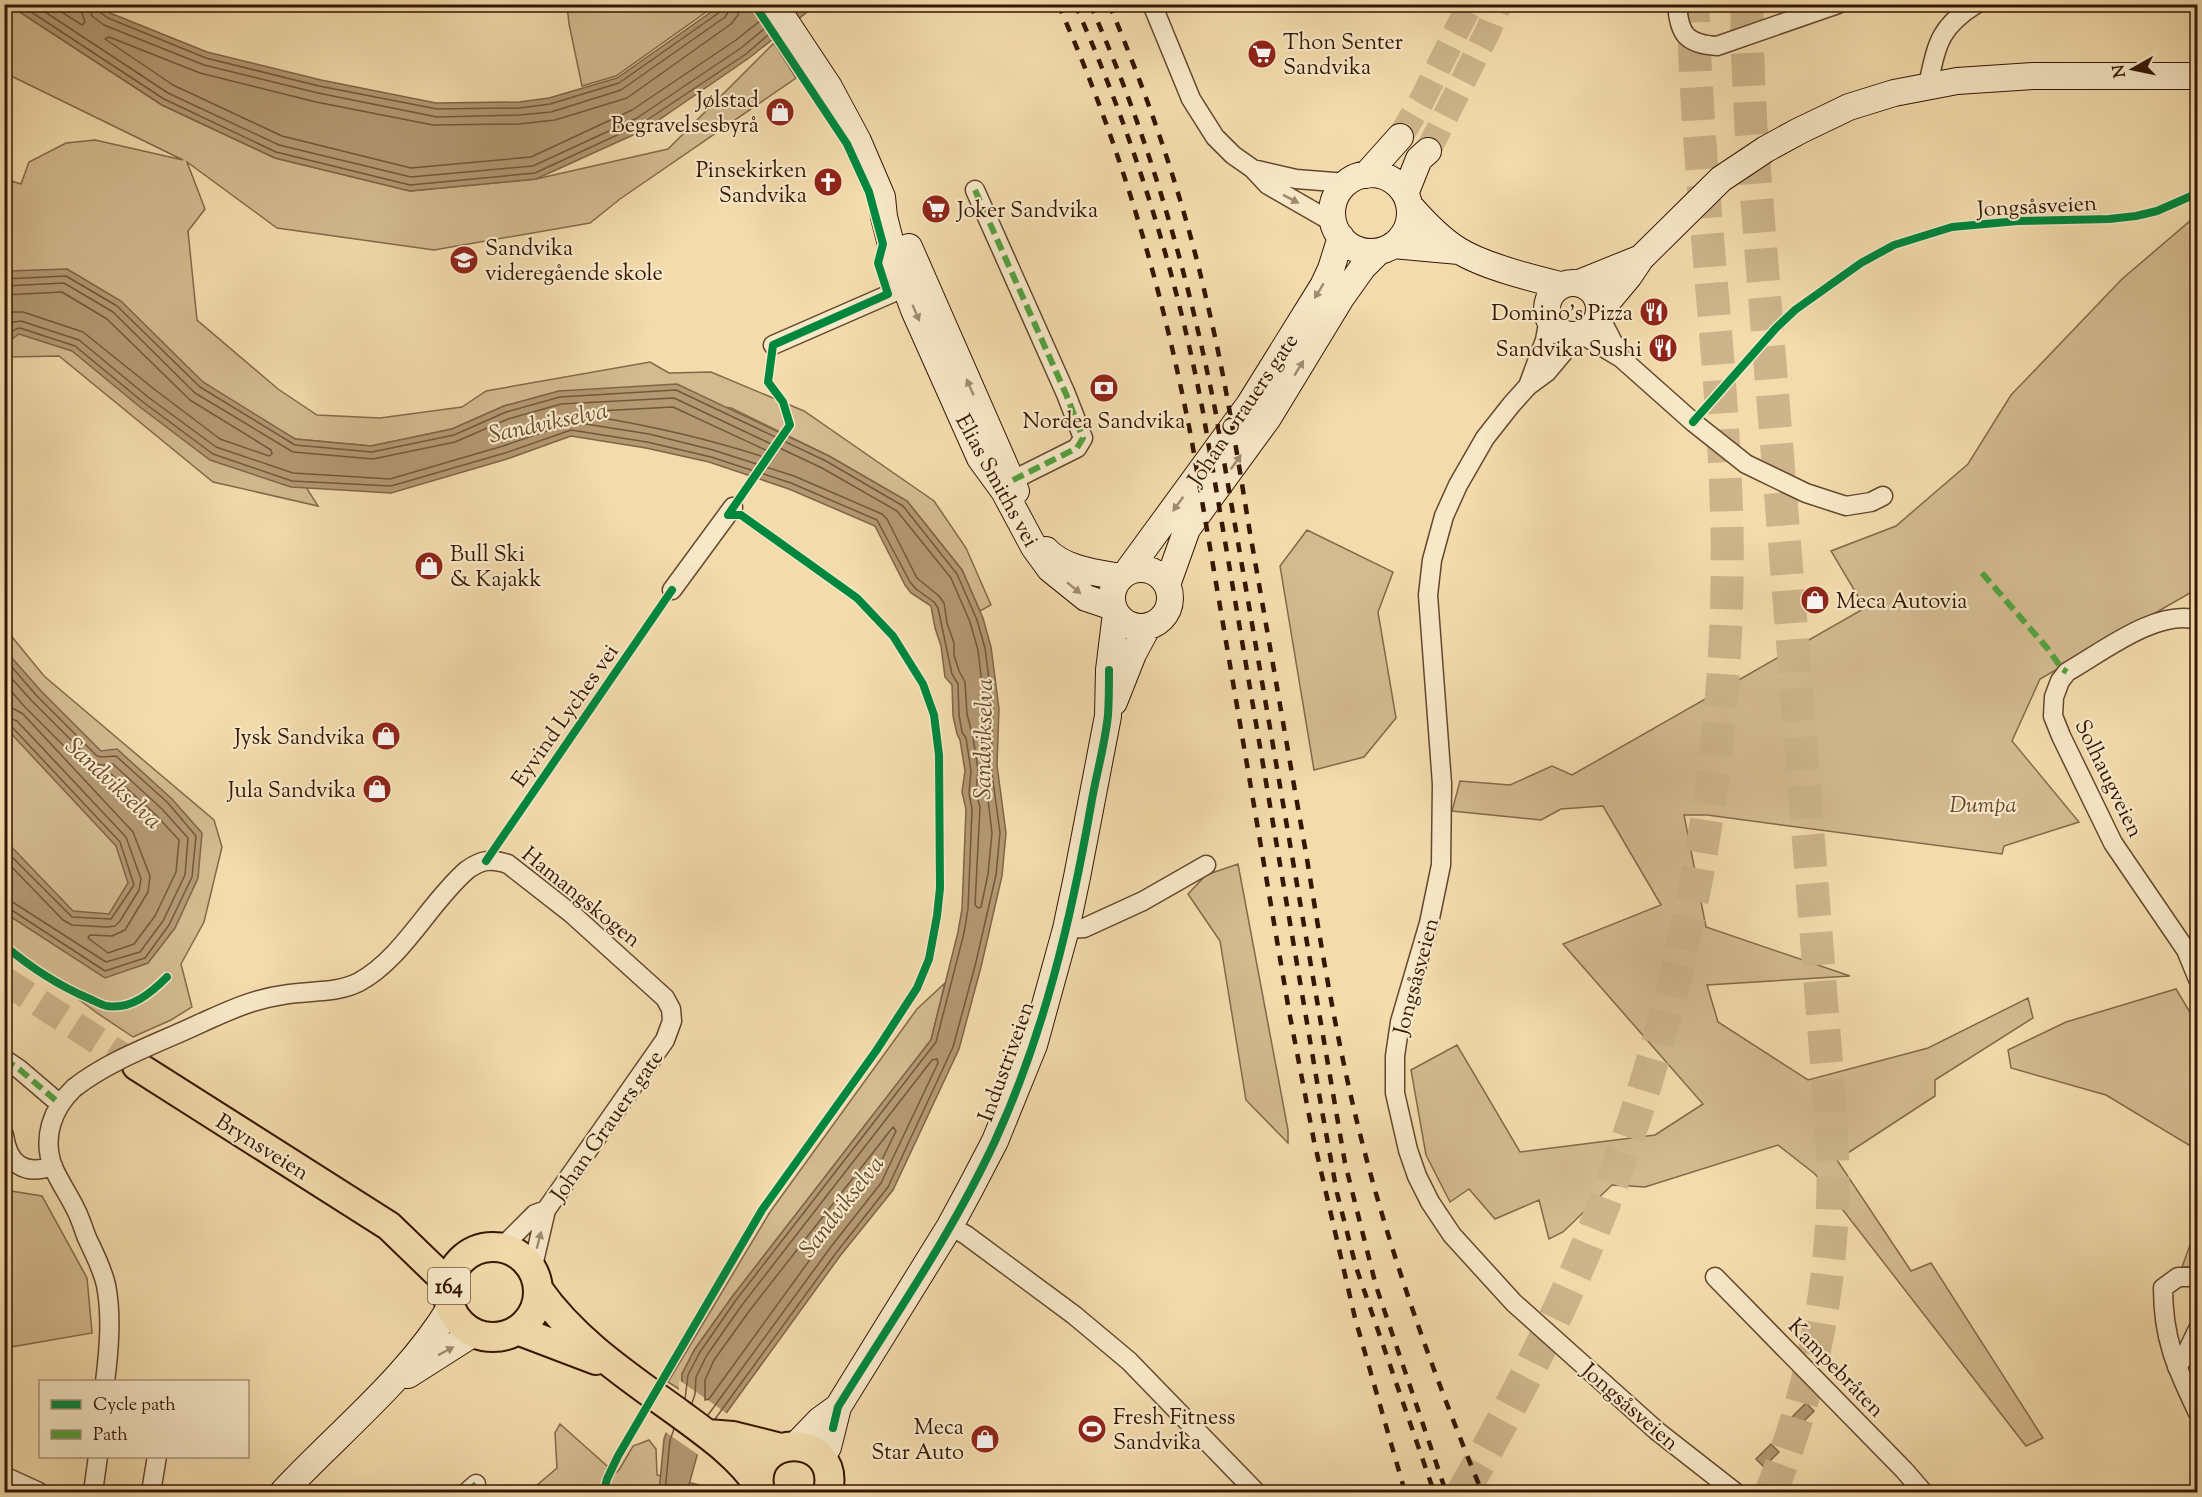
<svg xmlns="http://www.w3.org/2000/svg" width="2202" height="1497" viewBox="0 0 2202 1497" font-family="'Sorts Mill Goudy',serif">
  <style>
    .green { fill: #d3ba8f; stroke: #84684a; stroke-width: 1.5 }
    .water { fill: #b39872; stroke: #816446; stroke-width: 1.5 }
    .pier { fill: #f3dbab }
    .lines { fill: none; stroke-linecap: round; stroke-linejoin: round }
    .shore { stroke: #74573b; stroke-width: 1.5 }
    .secondary-tunnel { stroke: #cdb48a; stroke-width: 26; stroke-dasharray: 26 13; stroke-linecap: butt }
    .primary-tunnel { stroke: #cdb48a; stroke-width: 28; stroke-dasharray: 28 14; stroke-linecap: butt }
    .highway-tunnel { stroke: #cdb48a; stroke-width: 33; stroke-dasharray: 33 16; stroke-linecap: butt }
    .street-casing { stroke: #65472e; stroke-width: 21 }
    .secondary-casing { stroke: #361604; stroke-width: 28 }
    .primary-casing { stroke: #361604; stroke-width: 32 }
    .street { stroke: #f7e8c8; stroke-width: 18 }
    .secondary { stroke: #f7e8c8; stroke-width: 26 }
    .primary { stroke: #f3dbab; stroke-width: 28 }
    .rail { stroke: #361604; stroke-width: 4.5; stroke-dasharray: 10 10; stroke-linecap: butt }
    .street-bridge-casing { stroke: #65472e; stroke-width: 21; stroke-linecap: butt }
    .street-bridge { stroke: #f7e8c8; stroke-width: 18 }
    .quiet { stroke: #53a13d; stroke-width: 6; stroke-dasharray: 12 6; stroke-linecap: butt }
    .cycleway-casing { stroke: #f7e8c8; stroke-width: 11 }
    .cycleway { stroke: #00873e; stroke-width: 8 }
    .oneway { fill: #a08a70 }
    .labels { text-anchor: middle; stroke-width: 4.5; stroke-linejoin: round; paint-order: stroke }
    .shield { fill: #f7e8c8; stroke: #70553f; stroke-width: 1.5 }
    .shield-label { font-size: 21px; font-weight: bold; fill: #361604 }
    .poi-label { font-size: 22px; fill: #361604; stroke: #f7e8c8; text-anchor: end }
    .street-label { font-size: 22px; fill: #361604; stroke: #f7e8c8 }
    .park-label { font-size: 22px; font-style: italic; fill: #65472e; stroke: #f7e8c8 }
    .water-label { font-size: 24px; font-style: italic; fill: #684a30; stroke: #f7e8c8 }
  </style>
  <rect width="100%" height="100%" fill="#f3dbab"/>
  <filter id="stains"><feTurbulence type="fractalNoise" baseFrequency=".00333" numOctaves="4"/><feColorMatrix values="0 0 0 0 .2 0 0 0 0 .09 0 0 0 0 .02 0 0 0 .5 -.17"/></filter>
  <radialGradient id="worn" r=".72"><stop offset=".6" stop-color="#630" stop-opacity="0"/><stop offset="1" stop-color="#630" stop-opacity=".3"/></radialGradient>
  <path class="green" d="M5 5H9L162 105 275 158 410 191 536 179 668 149 774 43 796 78 620 199 590 223 434 250 277 228 187 162 205 209 188 231 197 320 278 389 317 415 380 418 462 407 486 391 650 362 669 373 711 372 804 411 934 501 966 548 991 605 980 611 962 570 907 501 829 456 731 408 559 391 504 406 452 429 371 446 296 439 270 430 318 506 213 482 59 356 9 357 5 362V179L21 184 29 162 66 143 95 140 183 160 5 73Z
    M567 5V4L716 5 616 76 582 86 569 24Z
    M2197 215V589L2040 679 2012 741 2079 822 2004 846 2002 854 1707 815H1684L1706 927 1850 976 1707 985 1718 1022 1808 1080 1928 1048 2028 998 2033 1018 1935 1080V1096L1837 1160 1911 1271 1931 1263 2043 1438 2026 1446 1815 1174 1778 1145 1645 1187 1612 1185 1563 1232 1549 1239 1539 1200 1495 1219 1469 1189 1450 1202 1426 1155 1411 1070 1457 1045 1520 1152 1655 1135 1703 1104 1563 944 1661 905 1603 806 1561 809 1541 820 1452 811 1460 781 1510 785 1552 766 1572 775 1865 608 1831 551 1896 526 1968 464 2011 395 2122 279Z
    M1307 530 1393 572 1378 612 1396 718 1364 757 1314 770 1280 566Z
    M4 627 44 676 214 820 222 847 204 922 181 964 192 1007 171 1020 133 1037 97 1013 5 944Z
    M1238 864 1288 1130V1143L1246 1100 1220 941 1188 894 1206 875Z
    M945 983 931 1040 732 1297 695 1349 682 1374V1391L668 1382 770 1212 917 1009Z
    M2176 989 2197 1024V1150L2106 1095 2011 1068 2008 1050 2066 1022Z
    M5 1190 42 1196 87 1278 92 1333 5 1348Z
    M2197 1234V1267H2182L2190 1245Z
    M560 1424 615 1473 619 1470 633 1446 649 1440 656 1449 657 1475 729 1492H529L557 1468 555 1433Z"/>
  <path class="water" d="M9 5H99L110 13 207 52 321 80 436 103 519 102 549 98 617 78 721 5H816L749 58 644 130 536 179 410 191 275 158 162 105Z
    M67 269 121 301 203 382 295 439 371 446 452 429 504 406 559 391 677 384 829 456 907 501 962 570 983 618 991 647 999 709 997 765 1006 833 1002 876 981 967 959 1049 893 1190 840 1256 698 1452 687 1492H659L664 1439 682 1391V1374L695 1349 732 1297 931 1040 958 932 962 909 966 809 962 792 965 771 960 740 957 734 953 716 952 685 945 677 941 646 935 628 931 606 911 593 905 585 875 526 789 489 709 462 646 448 571 436 507 459 391 493 291 487 210 460 140 407 72 351 19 334 5 344V274L9 271Z
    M4 649 41 691 101 751 117 749 172 799 202 833 198 878 175 928 148 963 105 978 5 913V840L73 911 109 914 128 883 116 846 5 727Z
    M1806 1403 1814 1411 1799 1426 1791 1418Z
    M1771 1444 1779 1452 1764 1467 1756 1459Z"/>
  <path class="pier" d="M679 1380 729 1415 700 1456 664 1431 679 1391Z"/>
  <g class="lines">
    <path class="shore" d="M19 4 164 99 276 152 410 185 535 173 641 124 746 54 774 30
      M33 4 168 93 279 145 411 177 533 166 637 118 741 48 770 24
      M49 4 82 25 85 22 79 4
      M88 4 92 16 104 25 204 65 318 93 437 117 519 115 551 112 621 90 725 17 729 11 730 4
      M96 4 98 11 108 18 206 58 319 86 437 109 519 108 550 104 619 83 720 12 723 4
      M739 4 738 15 731 24 627 98 555 120 519 124 433 125 316 102 200 73 109 37 105 39 173 85 282 136 411 168 531 157 632 110 736 40 765 17
      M4 279 66 276 117 306 200 387 295 445 372 452 454 435 506 412 560 397 676 390 826 461 903 506 957 574 977 620 985 648 993 710 991 766 1000 833 996 875 975 966 953 1047 888 1187 836 1253 715 1419
      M4 286 64 283 113 312 195 393 293 452 373 459 455 442 508 419 561 404 674 398 822 468 897 511 951 578 970 622 978 650 985 710 984 766 992 833 988 874 981 907 978 908 975 905 980 807 976 793 978 770 973 737 967 714 965 682 959 671 954 655V643L947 623 944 603 939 596 917 578 887 519 882 514 794 476 713 450 649 434 573 422 503 446 390 479 293 473 216 447 148 397 79 340 21 321 14 322 4 328
      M4 295 62 292 107 319 190 400 271 450 272 454 269 456 220 439 154 389 83 332 23 312H13L4 317
      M4 337 16 329 20 328 75 346 143 402 213 454 292 481 391 486 505 453 571 430 647 442 711 457 791 483 877 520 910 582 916 589 934 602 938 608 952 674 958 684 959 715 962 732 966 738 971 771 969 793 972 809 968 909 964 933 936 1042 736 1300 700 1352 688 1375 685 1399
      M673 407 772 453 773 457 770 459C713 440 657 427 597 417L595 414 598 411Z
      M4 658 36 695 97 756 102 757 116 756 168 803 196 836 192 877 169 925 145 958 105 971 10 909 4 908
      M4 670 31 700 92 761 100 765 113 764 162 809 188 838 185 875 163 921 140 952 106 962 14 903 4 901
      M4 683 24 706 86 768 97 773 111 774 156 815 179 840 176 872 155 916 134 944 108 953 88 938 90 935 112 936 125 930 148 892 150 876 133 832 23 714 14 709 4 707
      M4 716 17 721 126 837 141 879 139 890 120 921 115 926 107 927 72 925 63 920 4 859
      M4 724 11 726 120 842 134 885 111 919 72 917 4 849
      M893 1127 896 1131 873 1178 822 1243 709 1399 705 1400V1380L714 1360 750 1310Z
      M692 1403 695 1394 696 1377 707 1355 742 1305 932 1060 937 1059 938 1063 881 1183 830 1248 708 1415
      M665 1492 670 1440 674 1429"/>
    <path class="secondary-tunnel" d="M1400 137 1422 100 1470 4
      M1428 151 1488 31 1499 4"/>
    <path class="primary-tunnel" d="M4 980 137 1066"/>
    <path class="highway-tunnel" d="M1747 4V41L1751 128 1828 1082C1830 1114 1833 1146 1833 1177 1833 1285 1811 1393 1771 1492
      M1463 1492C1521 1390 1576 1284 1616 1172 1690 968 1731 746 1727 529 1723 354 1697 180 1693 4"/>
    <g class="street-casing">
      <path id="street" d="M1152 4 1191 99 1215 137 1233 155 1253 169 1268 185 1334 223
        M1677 4C1679 34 1686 44 1717 46L1838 4
        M1928 85C1937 44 1939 27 1976 4
        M1253 169 1296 179 1347 183
        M975 190 1066 394 1083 438 1077 448 1011 481
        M1599 315 1621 358
        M1581 334 1621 358 1693 422 1746 464 1806 493 1846 506 1871 502 1883 496
        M1578 335 1547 372 1528 386 1511 405 1485 438 1458 485 1444 516 1432 560 1428 595 1442 784 1441 865 1429 923 1400 1022 1395 1056V1093L1408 1150 1417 1176 1430 1202 1452 1235 1514 1303 1657 1431 1735 1492
        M773 345 915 283
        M1528 386 1545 340 1549 319
        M672 590 733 507
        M2198 620C2157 608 2101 653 2067 672L2060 681 2054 697 2053 716 2061 736 2113 843 2186 950 2198 979
        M1066 929 1084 928 1143 901 1206 865
        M201 1023C228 1011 253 999 283 995 308 990 336 994 359 982 403 958 429 903 467 870 481 860 491 858 508 864L572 914 665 998 671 1009 672 1021 665 1040 546 1210 532 1270
        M4 1059 19 1069 60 1104
        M74 1088C52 1109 42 1138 53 1167 59 1181 68 1194 75 1208 80 1217 83 1228 87 1238 94 1253 102 1268 106 1285 112 1316 109 1350 105 1382
        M4 1135C8 1164 24 1176 53 1166
        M950 1226 966 1235 1074 1315 1129 1361 1256 1492
        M501 1248 535 1214 546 1210
        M1715 1277 1904 1470 1923 1492
        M2198 1279 2195 1277H2178L2163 1288C2163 1339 2176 1367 2198 1413
        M2177 1367 2186 1354 2198 1329
        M4 1476 39 1492
        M93 1492 98 1456
        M151 1492 157 1456
        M467 1492 476 1484"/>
    </g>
    <g class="secondary-casing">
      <path id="secondary" d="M774 4 829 87 858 141 882 197 884 217 894 256 914 310 980 458 1004 491 1034 547 1050 569 1086 598 1113 607
        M1332 213a39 39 0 1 1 78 0a39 39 0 1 1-78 0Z
        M1366 175 1400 137
        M1405 194 1419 159 1428 151
        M1410 206C1424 222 1440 239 1458 250 1483 266 1531 278 1560 285
        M1393 245 1459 251
        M909 247 1016 491
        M1547 309a26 26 0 1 1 52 0a26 26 0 1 1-52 0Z
        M1579 283 1641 258
        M1599 312 1629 276 1641 258 1721 179 1766 149 1799 131 1849 107 1894 93 1957 81 2033 76H2198
        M1046 550C1063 569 1097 573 1121 577
        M1112 598a29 29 0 1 1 58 0a29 29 0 1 1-58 0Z
        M1127 572 1249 405 1323 286 1331 269 1341 237
        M1167 585 1187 529 1268 418 1341 298 1363 267 1378 252
        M1114 702 1133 654 1148 626
        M408 1375 474 1333
        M795 1446 820 1420 838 1407
        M821 1458 828 1447 838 1407 950 1226 970 1189 995 1141 1034 1045 1066 929 1077 877 1108 716 1109 670 1116 613
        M283 1492C339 1432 409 1377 451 1306"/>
    </g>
    <g class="primary-casing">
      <path id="primary" d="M137 1066 389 1226 449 1284
        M448 1292a45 45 0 1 1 90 0a45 45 0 1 1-90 0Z
        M538 1289C574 1341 629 1377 680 1414 707 1434 739 1456 758 1485
        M517 1330 596 1360
        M707 1434 733 1436 781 1448
        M760 1492C746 1431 842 1431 828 1492"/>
    </g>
    <use href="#street" class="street"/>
    <use href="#secondary" class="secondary"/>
    <use href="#primary" class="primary"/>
    <path class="rail" d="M1058 4C1121 145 1163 291 1192 442L1289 1011 1314 1141 1355 1318 1405 1492
      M1075 4C1133 135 1176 271 1203 412L1322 1111 1337 1193 1356 1267 1434 1492
      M1090 4C1148 134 1187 270 1215 409L1345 1163 1376 1286 1446 1492
      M1109 4C1149 99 1183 197 1206 298 1225 375 1237 454 1250 533 1269 640 1287 747 1306 853 1318 927 1330 1001 1346 1074 1377 1218 1426 1356 1482 1492"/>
    <g class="street-bridge-casing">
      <path id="street-bridge" d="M74 1088C111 1059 159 1043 201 1023"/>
    </g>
    <use href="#street-bridge" class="street-bridge"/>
    <path class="quiet" d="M975 190 1066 394 1083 438 1077 448 1011 481
      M1982 573 2048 649 2062 669 2067 672
      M4 1059 19 1069 60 1104
      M467 1492 476 1484"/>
    <g class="cycleway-casing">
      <path id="cycleway" d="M1693 422 1776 328 1795 310 1861 263 1894 245 1952 227 2018 221 2109 219 2136 216 2157 211 2198 193
        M486 861 672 590
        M4 945C31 968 57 985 90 999 95 1001 101 1005 107 1006 131 1010 151 993 167 977
        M833 1428 838 1407C892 1320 952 1234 995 1141 1044 1034 1071 920 1091 805 1096 775 1105 745 1108 715 1109 700 1109 685 1109 670
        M604 1492 607 1479 618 1456 762 1210 876 1051 917 988 929 959 937 916 940 888 939 755 934 715 923 684 893 636 857 598 741 515H728L790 425 783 402 768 382 773 345 888 294 878 263 883 244 869 192 847 144 754 4"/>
    </g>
    <use href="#cycleway" class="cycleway"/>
  </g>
  <defs><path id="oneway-solid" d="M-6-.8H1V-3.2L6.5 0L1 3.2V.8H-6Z" transform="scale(1.5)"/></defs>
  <g class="oneway">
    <use href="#oneway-solid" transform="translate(1291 199) rotate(27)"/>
    <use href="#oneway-solid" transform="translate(1319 291) rotate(121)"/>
    <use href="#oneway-solid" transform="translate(916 313) rotate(67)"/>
    <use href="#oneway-solid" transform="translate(1299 368) rotate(-59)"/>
    <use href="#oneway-solid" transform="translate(970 387) rotate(-114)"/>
    <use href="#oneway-solid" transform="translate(1236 462) rotate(-54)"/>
    <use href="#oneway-solid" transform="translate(1178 504) rotate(126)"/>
    <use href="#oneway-solid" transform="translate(1074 588) rotate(39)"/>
    <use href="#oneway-solid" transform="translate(539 1240) rotate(-75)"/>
    <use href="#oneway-solid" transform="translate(446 1351) rotate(-28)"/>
  </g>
  <defs>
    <g id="supermarket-disc" transform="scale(1.5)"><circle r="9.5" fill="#8f2418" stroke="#f7e8c8"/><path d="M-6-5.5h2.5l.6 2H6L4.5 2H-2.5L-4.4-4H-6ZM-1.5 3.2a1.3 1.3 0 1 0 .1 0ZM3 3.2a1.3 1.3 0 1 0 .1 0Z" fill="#fff"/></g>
    <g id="shop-disc" transform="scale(1.5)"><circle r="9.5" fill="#8f2418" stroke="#f7e8c8"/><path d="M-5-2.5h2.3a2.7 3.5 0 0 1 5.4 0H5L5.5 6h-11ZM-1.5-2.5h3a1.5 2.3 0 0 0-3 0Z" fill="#fff"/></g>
    <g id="church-disc" transform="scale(1.5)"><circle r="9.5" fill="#8f2418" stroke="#f7e8c8"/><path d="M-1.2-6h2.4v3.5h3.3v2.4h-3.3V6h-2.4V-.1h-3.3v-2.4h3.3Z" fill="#fff"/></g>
    <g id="school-disc" transform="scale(1.5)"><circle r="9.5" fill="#8f2418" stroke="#f7e8c8"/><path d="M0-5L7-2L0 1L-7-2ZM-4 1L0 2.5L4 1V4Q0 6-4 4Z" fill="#fff"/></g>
    <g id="restaurant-disc" transform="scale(1.5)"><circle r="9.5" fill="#8f2418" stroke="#f7e8c8"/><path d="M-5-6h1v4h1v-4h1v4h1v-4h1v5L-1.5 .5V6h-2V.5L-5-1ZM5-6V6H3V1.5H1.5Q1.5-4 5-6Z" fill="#fff"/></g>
    <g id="bank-disc" transform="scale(1.5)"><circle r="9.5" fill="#8f2418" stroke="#f7e8c8"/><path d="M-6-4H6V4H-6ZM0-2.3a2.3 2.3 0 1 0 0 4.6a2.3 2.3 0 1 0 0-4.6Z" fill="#fff"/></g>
    <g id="stadium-disc" transform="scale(1.5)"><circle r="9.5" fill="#8f2418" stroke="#f7e8c8"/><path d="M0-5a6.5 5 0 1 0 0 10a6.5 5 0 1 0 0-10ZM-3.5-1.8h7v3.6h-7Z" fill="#fff"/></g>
  </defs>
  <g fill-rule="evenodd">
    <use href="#supermarket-disc" x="1262" y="54"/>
    <use href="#shop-disc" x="780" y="112"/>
    <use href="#church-disc" x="828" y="182"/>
    <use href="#supermarket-disc" x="936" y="209"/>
    <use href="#school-disc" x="464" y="260"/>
    <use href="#restaurant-disc" x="1654" y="312"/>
    <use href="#restaurant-disc" x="1663" y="348"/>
    <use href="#bank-disc" x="1104" y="388"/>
    <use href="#shop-disc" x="429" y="566"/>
    <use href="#shop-disc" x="1815" y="600"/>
    <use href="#shop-disc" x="386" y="736"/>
    <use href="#shop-disc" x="377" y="789"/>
    <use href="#stadium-disc" x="1092" y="1429"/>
    <use href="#shop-disc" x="985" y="1439"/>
  </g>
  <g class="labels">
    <rect class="shield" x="428" y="1268" width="42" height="36" rx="4.5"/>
    <g class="shield-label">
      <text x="449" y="1293">164</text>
    </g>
    <g class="poi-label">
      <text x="1283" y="49" text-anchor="start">Thon Senter<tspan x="1283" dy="25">Sandvika</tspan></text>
      <text x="759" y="107">Jølstad<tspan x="759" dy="25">Begravelsesbyrå</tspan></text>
      <text x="807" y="177">Pinsekirken<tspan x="807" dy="25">Sandvika</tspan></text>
      <text x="957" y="217" text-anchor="start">Joker Sandvika</text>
      <text x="485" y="255" text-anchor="start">Sandvika<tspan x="485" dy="25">videregående skole</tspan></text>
      <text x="1633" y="320">Domino's Pizza</text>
      <text x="1642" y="356">Sandvika Sushi</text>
      <text x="1104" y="428" text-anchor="middle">Nordea Sandvika</text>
      <text x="450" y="561" text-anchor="start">Bull Ski<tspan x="450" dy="25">&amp; Kajakk</tspan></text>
      <text x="1836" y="608" text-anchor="start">Meca Autovia</text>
      <text x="365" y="744">Jysk Sandvika</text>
      <text x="356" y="797">Jula Sandvika</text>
      <text x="1113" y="1424" text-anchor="start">Fresh Fitness<tspan x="1113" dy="25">Sandvika</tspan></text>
      <text x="964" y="1434">Meca<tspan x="964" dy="25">Star Auto</tspan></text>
    </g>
    <g class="street-label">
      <text transform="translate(2037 205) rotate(-3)" y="8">Jongsåsveien</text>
      <text transform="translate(1242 409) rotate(-56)" y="8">Johan Grauers gate</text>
      <text transform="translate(998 480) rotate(61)" y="8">Elias Smiths vei</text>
      <text transform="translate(564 715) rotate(-55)" y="8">Eyvind Lyches vei</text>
      <text transform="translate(2110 778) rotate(64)" y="8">Solhaugveien</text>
      <text transform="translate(582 896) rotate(39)" y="8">Hamangskogen</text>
      <text transform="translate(1415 976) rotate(-75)" y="8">Jongsåsveien</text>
      <text transform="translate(1005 1061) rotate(-70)" y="8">Industriveien</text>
      <text transform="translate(606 1125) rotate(-55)" y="8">Johan Grauers gate</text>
      <text transform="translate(263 1146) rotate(32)" y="8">Brynsveien</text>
      <text transform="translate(1837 1367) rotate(46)" y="8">Kampebråten</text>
      <text transform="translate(1631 1406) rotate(41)" y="8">Jongsåsveien</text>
    </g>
    <g class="park-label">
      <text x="1983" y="812">Dumpa</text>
    </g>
    <g class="water-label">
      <text transform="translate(548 422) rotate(-12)" y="8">Sandvikselva</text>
      <text transform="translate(983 739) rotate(-89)" y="8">Sandvikselva</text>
      <text transform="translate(114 783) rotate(43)" y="8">Sandvikselva</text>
      <text transform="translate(841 1206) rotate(-52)" y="8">Sandvikselva</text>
    </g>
  </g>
  <rect width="2202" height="1497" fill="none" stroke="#f3dbab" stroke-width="24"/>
  <rect x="6" y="6" width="2190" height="1485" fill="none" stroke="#361604" stroke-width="3"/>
  <rect x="12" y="12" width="2178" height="1473" fill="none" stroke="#361604" stroke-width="1.5"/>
  <rect x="39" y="1380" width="210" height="78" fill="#f7e8c8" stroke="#aa947a" stroke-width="1.5"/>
  <rect x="51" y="1400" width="30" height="9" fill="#00873e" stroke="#aa947a" stroke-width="1.5"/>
  <text x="93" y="1410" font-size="18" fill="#361604">Cycle path</text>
  <rect x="51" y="1430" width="30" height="9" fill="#53a13d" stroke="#aa947a" stroke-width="1.5"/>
  <text x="93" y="1440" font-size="18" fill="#361604">Path</text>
  <g transform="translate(2133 69) rotate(261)" stroke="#f7e8c8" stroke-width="4.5" paint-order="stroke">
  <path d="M0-4.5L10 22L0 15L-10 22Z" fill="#361604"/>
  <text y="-9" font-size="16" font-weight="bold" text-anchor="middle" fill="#361604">N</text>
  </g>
  <rect width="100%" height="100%" filter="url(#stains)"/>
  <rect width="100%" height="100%" fill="url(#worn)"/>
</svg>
